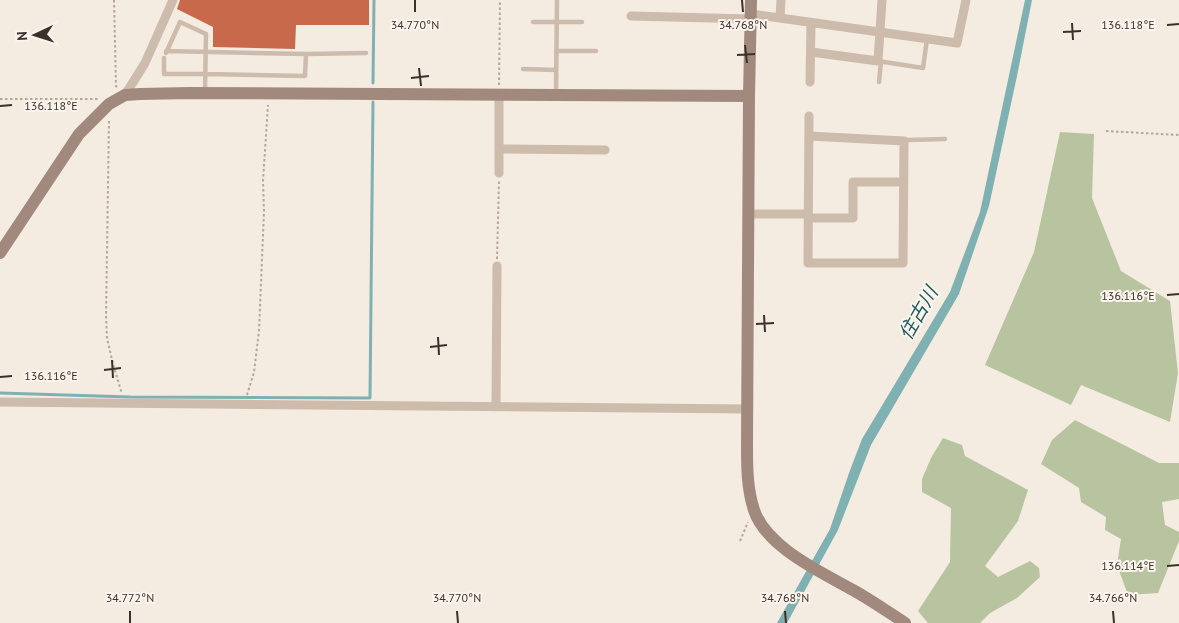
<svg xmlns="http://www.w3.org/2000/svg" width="1179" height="623" viewBox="0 0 1179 623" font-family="'PT Sans','Noto Sans JP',sans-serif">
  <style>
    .green { fill: #b8c4a0 }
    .water { fill: #7fb0b2 }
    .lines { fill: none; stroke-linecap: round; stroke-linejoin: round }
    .stream { stroke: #7fb0b2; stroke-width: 3 }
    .building { fill: #c8694b }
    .path { stroke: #b9a596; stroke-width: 2; stroke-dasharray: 2.5 2.5; stroke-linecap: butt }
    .lane { stroke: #cdbbac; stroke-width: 4.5 }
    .street { stroke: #cdbbac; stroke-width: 9 }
    .secondary { stroke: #a18a7d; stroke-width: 12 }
    .ticks { fill: none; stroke: #3b302b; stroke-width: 2 }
    .labels { text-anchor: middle; stroke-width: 4; stroke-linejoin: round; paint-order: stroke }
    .water-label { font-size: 19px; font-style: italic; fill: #1f5a5e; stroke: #fbf5ee }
    .ticks-label { font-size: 12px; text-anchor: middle; fill: #3b302b; stroke: #fbf5ee; stroke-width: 4; stroke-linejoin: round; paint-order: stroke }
  </style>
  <rect width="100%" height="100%" fill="#f4ebe1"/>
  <path class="green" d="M1060 132 1094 134 1092 198 1121 271 1170 301 1178 373 1170 422 1081 385 1071 405 985 365 1034 252Z
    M1075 420 1159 463H1179V499L1162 502 1165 525 1179 532V541L1158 593 1128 595 1117 565 1121 539 1105 530 1106 517 1081 502 1079 488 1041 464 1052 440Z
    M943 438 962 445 965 456 1028 490 1018 521 985 566 998 577 1030 561 1039 568 1040 577 1017 598 990 613 980 623H928L918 611 950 562 951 508 922 492V479L931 458Z"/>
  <path class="water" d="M1025 0H1032L1017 76 989 206 959 294 871 445 838 530 787 623H777L830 529 849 473 862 439 950 292 980 212Z"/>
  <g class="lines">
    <path class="stream" d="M373 83 374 0
      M0 393 130 397 370 398 373 102"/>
  </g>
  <path class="building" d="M180 0H369V25H296L295 49 213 47V27L177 9Z"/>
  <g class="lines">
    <path class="path" d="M114 0 116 86 117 87
      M499 85 500 0
      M0 99H98
      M109 121 106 316 107 338 113 364 122 394
      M1106 131 1179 135
      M497 259 499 181
      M247 395 254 372 259 331 264 211 263 181 268 105
      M740 541 748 522"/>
    <path class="lane" d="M533 22H582
      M166 51 306 54
      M556 51H596
      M166 53 180 22 206 34 205 91
      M164 58V74H206L305 76 306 54 366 53
      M878 61 923 68 927 39
      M523 69 556 70
      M879 82 881 62
      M556 93 557 0
      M904 141 908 140 945 139"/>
    <path class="street" d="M781 0 780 18 957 43 966 0
      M751 14 780 18
      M631 16 751 19
      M811 52 878 61 882 0
      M810 82 811 23
      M125 95 145 63 173 0
      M809 116 808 263H903L904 141 809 136
      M499 149 605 150
      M499 173V94
      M749 214H808
      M808 218H853V182H903
      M0 402 747 409
      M496 407 497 266"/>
    <path class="secondary" d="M751 0 749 96 747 445C747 466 747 489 754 510 766 547 821 572 853 590 871 600 888 612 905 623
      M0 253 79 134 109 104 125 95 140 94 190 93 749 96"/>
  </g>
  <path class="ticks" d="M415 0V12M742 0 743 12M1072 23 1073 40M1167 25 1179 24M1063 32 1081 31M745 45 747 63M737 55 755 54M419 68 421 86M411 78 429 76M0 106 12 105M1167 295 1179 294M764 315 765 332M756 324 774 323M438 337 439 355M430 347 447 345M112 360 113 378M104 370 121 368M0 377 12 376M1167 566 1179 565M130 611V623M457 611 458 623M785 611 786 623M1113 611 1114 623"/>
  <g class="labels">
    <g class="water-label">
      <text transform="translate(918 313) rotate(-60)" y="7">住古川</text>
    </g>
  </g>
  <g class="ticks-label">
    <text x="1128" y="29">136.118°E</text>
    <text x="415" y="29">34.770°N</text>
    <text x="743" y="29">34.768°N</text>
    <text x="51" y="110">136.118°E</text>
    <text x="1128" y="300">136.116°E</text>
    <text x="51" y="380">136.116°E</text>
    <text x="1128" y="570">136.114°E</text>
    <text x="130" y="602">34.772°N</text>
    <text x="457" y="602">34.770°N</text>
    <text x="785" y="602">34.768°N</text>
    <text x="1113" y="602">34.766°N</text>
  </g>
  <g transform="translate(35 35) rotate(266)" stroke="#fbf5ee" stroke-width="4" paint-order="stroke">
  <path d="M0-4L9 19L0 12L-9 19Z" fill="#3b302b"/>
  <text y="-8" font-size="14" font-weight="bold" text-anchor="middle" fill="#3b302b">N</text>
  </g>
</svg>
